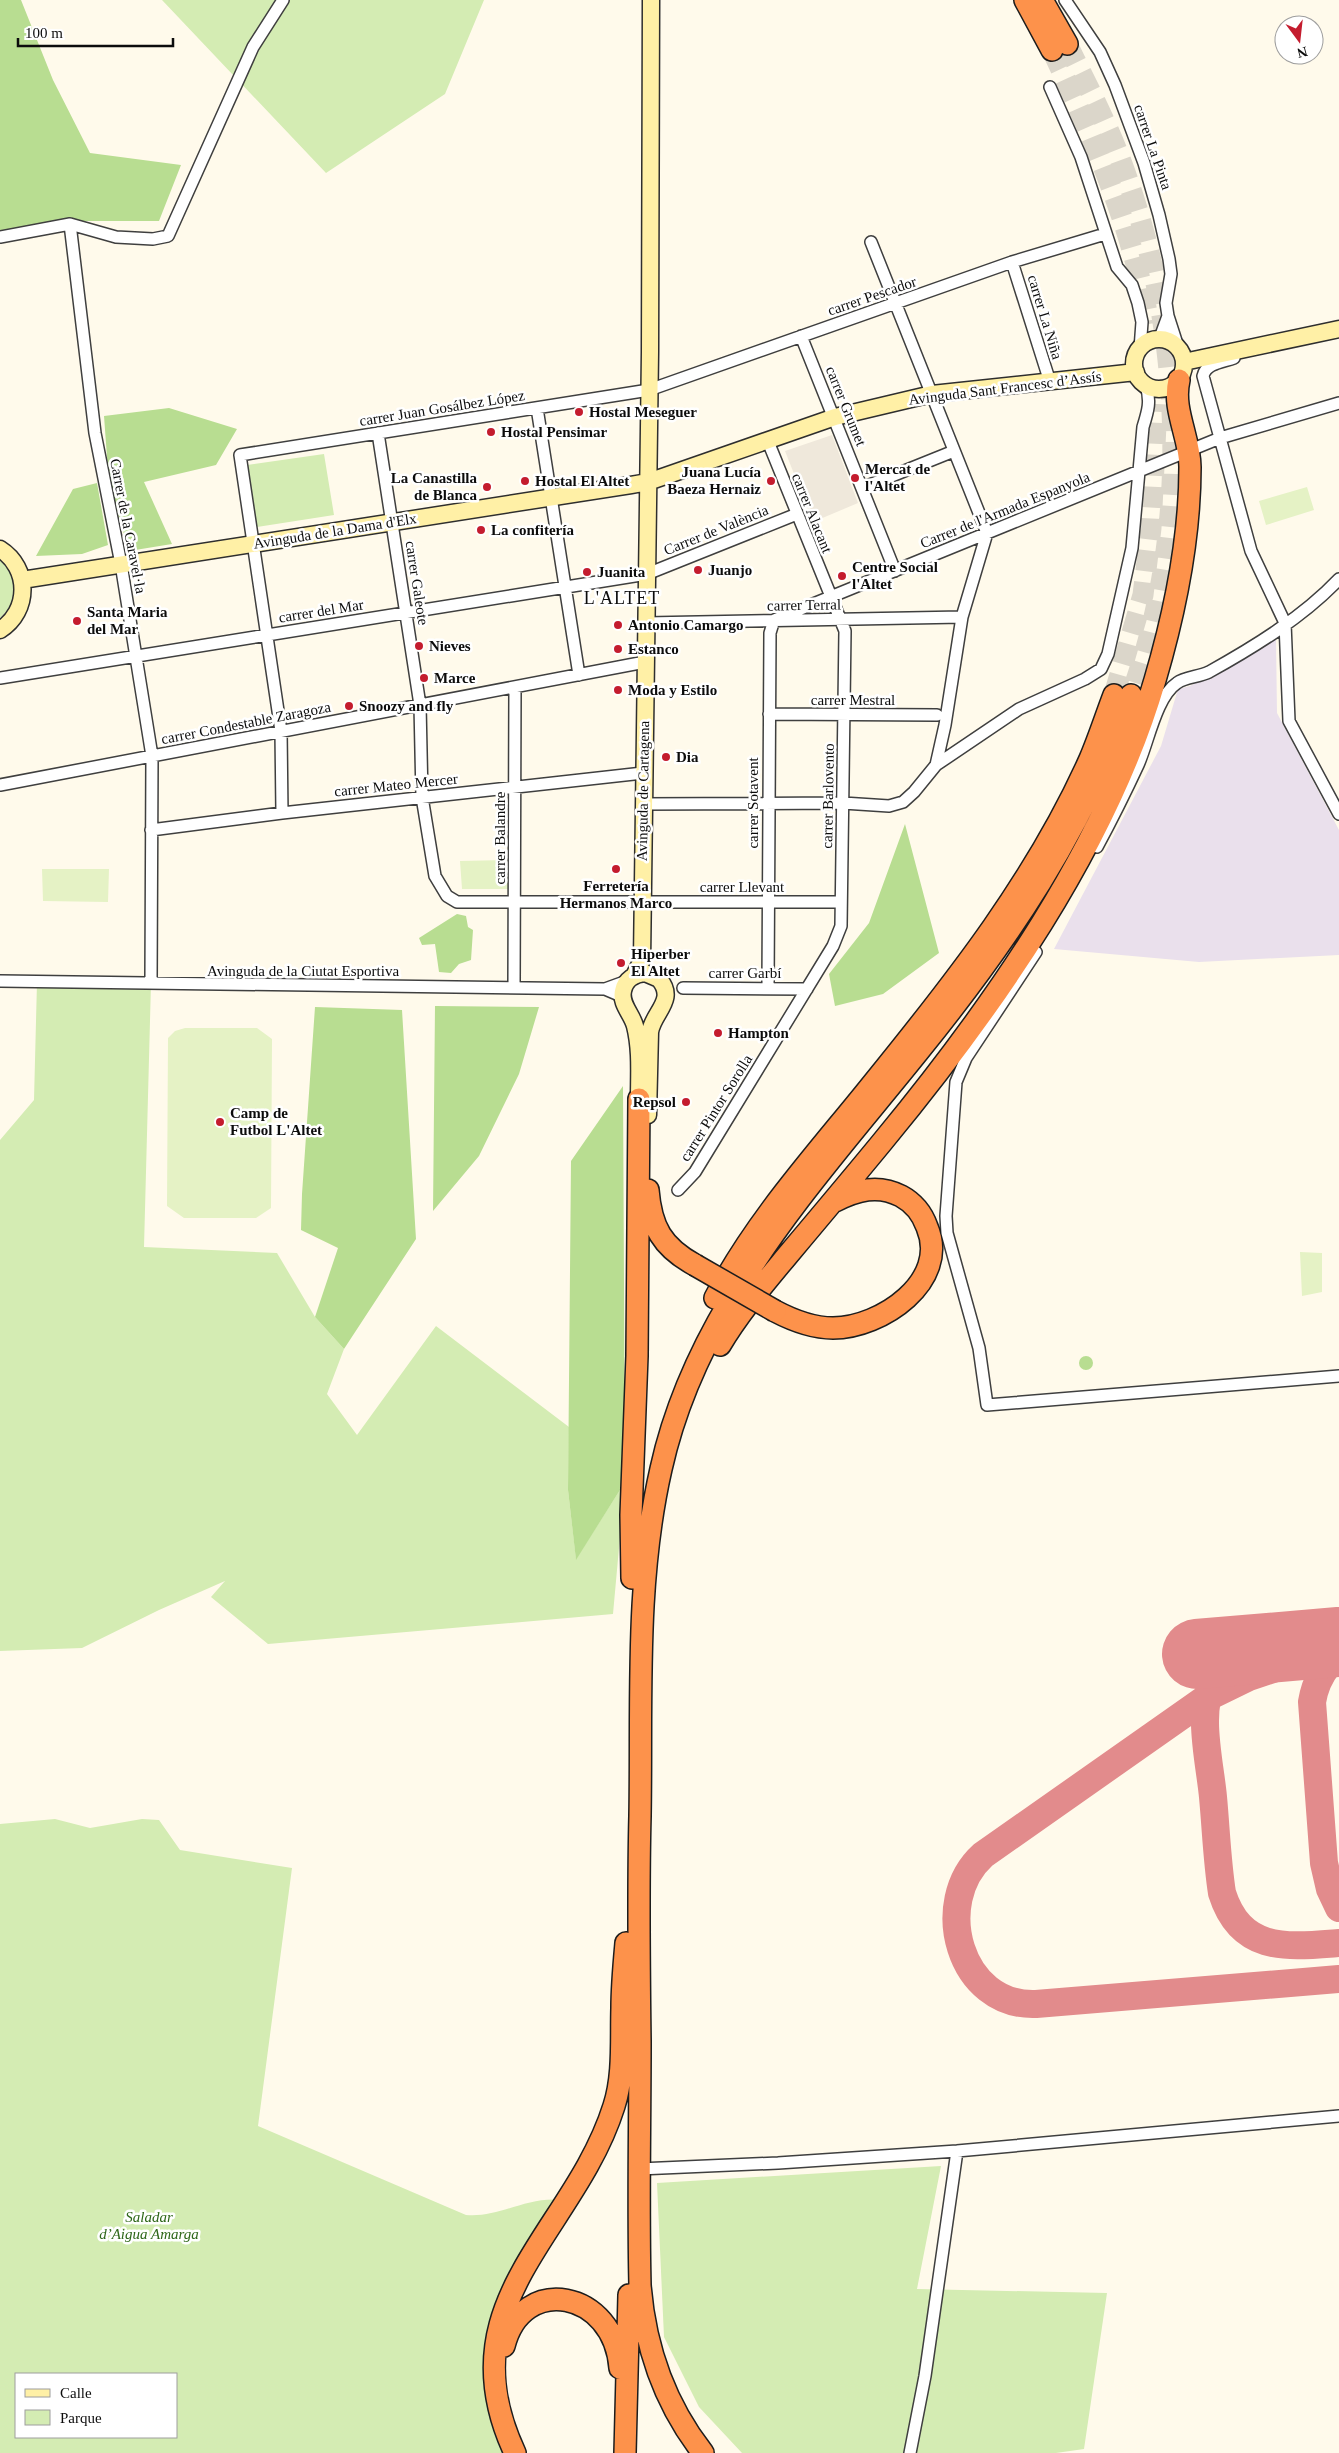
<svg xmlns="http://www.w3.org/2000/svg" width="1339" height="2453" viewBox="0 0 1339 2453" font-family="Georgia,serif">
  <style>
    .industrial { fill: #eae0ec }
    .green { fill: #d4ecb3; fill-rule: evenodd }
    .forest { fill: #b8dd91 }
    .pitch { fill: #e5f2c5 }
    .plaza { fill: #efe8db }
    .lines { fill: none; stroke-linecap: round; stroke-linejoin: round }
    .taxiway { stroke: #e28b8c; stroke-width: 28 }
    .runway { stroke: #e28b8c; stroke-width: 70 }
    .highway-tunnel { stroke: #dbd6ca; stroke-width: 21; stroke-dasharray: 21 11; stroke-linecap: butt }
    .street-casing { stroke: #3f3f3f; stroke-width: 14 }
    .secondary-casing { stroke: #2e2e2e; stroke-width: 19 }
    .highway-casing { stroke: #1d1d1d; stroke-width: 24 }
    .street { stroke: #fff; stroke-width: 11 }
    .secondary { stroke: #fff0a6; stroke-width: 16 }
    .highway { stroke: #fd924b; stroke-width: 21 }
    .highway-bridge-casing { stroke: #1d1d1d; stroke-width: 24; stroke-linecap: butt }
    .highway-bridge { stroke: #fd924b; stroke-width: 21 }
    .poi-dot { fill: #c41c2e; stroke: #fff; stroke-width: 2 }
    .labels { text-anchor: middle; stroke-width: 5; stroke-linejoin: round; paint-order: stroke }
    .street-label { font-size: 15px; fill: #0c0c0c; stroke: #fff }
    .poi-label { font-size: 15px; font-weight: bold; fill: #0c0c0c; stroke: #fff; text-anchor: start }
    .park-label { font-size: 15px; font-style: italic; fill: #2e6719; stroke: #fff }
    .quarter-label { font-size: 18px; letter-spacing: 1px; fill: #0c0c0c; stroke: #fff }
  </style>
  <rect width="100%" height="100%" fill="#fffaeb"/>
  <path class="industrial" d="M1276 638 1277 713 1339 830V955L1199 962 1054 949 1161 746 1178 689 1190 686Z"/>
  <path class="green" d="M162 0H484L445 94 326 173Z
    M324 454 334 515 257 527 247 465Z
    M0 556C17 578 22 597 0 618Z
    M37 982 151 983 144 1247 277 1253 315 1317 344 1349 327 1394 357 1435 436 1326 569 1427 568 1490 576 1559 625 1482 613 1614 268 1644 211 1597 225 1581 159 1610 82 1648 0 1651V1140L34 1100Z
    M55 1819 90 1828 142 1819 159 1820 180 1850 292 1868 258 2126 466 2215C498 2218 528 2196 561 2200 548 2220 535 2240 521 2261 515 2270 507 2279 503 2290 479 2341 481 2402 503 2453H0V1824ZM16 2374H176V2437H16Z
    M941 2166 917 2289 1107 2293 1084 2449 1056 2453H742L699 2407 664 2337 657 2183Z"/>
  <path class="forest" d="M0 0H21L53 80 90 153 181 165 159 221H68L0 232Z
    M169 408 237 429 216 465 144 482 172 544 129 551 109 484 104 416Z
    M97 483 108 545 82 554 36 556 73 489Z
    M905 824 939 953 883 994 835 1006 829 974 869 923Z
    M457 914 466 916 468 927 473 930 471 960 459 964 451 973 439 972 435 944 422 945 419 938Z
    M435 1006 539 1007 519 1074 479 1156 433 1211Z
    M315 1007 402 1010 416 1239 344 1349 315 1317 338 1248 301 1230 302 1194Z
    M623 1086 625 1482 576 1560 568 1490 571 1161Z
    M1079 1363a7 7 0 1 1 14 0a7 7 0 1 1-14 0Z"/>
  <path class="pitch" d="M1307 487 1314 510 1266 525 1259 501Z
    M507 860 508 889H462L460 861Z
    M42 869H109L108 902 43 901Z
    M185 1028H257L272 1039 271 1208 256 1218H184L167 1206 168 1038 175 1031Z
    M1300 1252 1322 1253V1292L1302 1296Z"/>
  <path class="plaza" d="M832 435 858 503 813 522 785 451Z"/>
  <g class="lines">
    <path class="taxiway" d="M1339 1647 1249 1677 1208 1697 983 1855C931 1902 959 2007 1036 2004L1339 1979
      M1264 1648C1244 1653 1225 1660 1214 1680 1196 1710 1210 1763 1213 1797 1216 1829 1217 1861 1222 1893 1241 1953 1287 1947 1339 1943
      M1339 1654C1323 1667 1315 1683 1312 1702L1324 1863 1330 1889 1339 1908"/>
    <path class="runway" d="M1197 1654 1339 1642"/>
    <path class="highway-tunnel" d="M1067 44C1086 83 1107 123 1122 164 1184 332 1192 527 1131 695
      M1052 50C1093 138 1133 227 1149 324
      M1114 695 1143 595 1151 528 1157 404"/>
    <g class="street-casing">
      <path id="street" d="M1065 0 1100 52 1115 85 1144 163 1159 215 1169 259 1171 274 1166 303 1168 316 1177 344
        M1050 87 1081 157 1117 267 1132 285 1138 303 1142 322 1140 349
        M70 224 95 433 121 564 152 756 151 983
        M0 237 70 224 116 237 153 239 168 236 253 47 283 0
        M871 242 987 533 962 617 945 725 936 765
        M1012 262 1050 382
        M801 336 895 571
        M1160 338 1168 316
        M1234 358C1223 362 1206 363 1203 376L1251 551 1285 623 1289 721 1339 814
        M537 408 579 675
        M378 433 420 705 422 797 435 876 447 896 457 902H841
        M862 488 954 451
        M646 623 962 617
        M0 678 647 574 797 514
        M769 714 937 715
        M0 785 645 662
        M643 804 843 803 889 806 903 802 914 792 936 765 1019 709 1085 679 1101 669 1108 654 1132 548 1143 427C1148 411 1151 401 1146 386
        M282 813 281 731 240 455 649 390 1012 262 1105 234
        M151 830 282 813 643 773
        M1097 847C1111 821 1125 793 1138 765 1148 743 1156 697 1177 683 1185 677 1199 677 1209 672 1254 647 1303 617 1339 579
        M1036 952 966 1058 956 1082 946 1216 947 1233 979 1348 987 1405 1339 1376
        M0 981 605 989
        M768 987 770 633 774 620 1220 438 1339 403
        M514 988 515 687
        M683 988 807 989
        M623 1001 619 995 605 989 627 981
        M678 1190 695 1172 833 946 841 926 845 631 767 439
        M639 2169 778 2163 957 2151 1339 2116
        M910 2453 925 2376 957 2151"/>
    </g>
    <g class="secondary-casing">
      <path id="secondary" d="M1134 364a25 25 0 1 1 50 0a25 25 0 1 1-50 0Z
        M1184 362 1339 329
        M0 549C30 568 30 611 0 630
        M22 580 631 485 648 482 835 417 932 394 1136 372
        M634 976 642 960 650 352 651 0
        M639 1099C639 1075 641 1050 635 1026 632 1014 620 1004 623 991 625 979 635 974 645 973L659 979C677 1000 653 1012 650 1032L648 1115"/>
    </g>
    <g class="highway-casing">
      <path id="highway" d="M1025 0 1052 50
        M1042 0 1067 44
        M648 1190C651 1227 662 1247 695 1265
        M715 1298C757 1218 818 1152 874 1082 956 981 1037 878 1090 759 1099 738 1106 716 1114 695
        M775 1311C794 1321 812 1328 833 1328 881 1328 950 1281 927 1227 922 1213 914 1203 901 1196 878 1184 857 1190 835 1201
        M720 1345C739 1313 763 1285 787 1256 819 1218 851 1180 883 1141 992 1009 1107 846 1155 680 1175 612 1190 538 1190 467 1190 437 1172 410 1179 380
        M632 1578 631 1515 637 1356 639 1099
        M504 2346C522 2273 614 2290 620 2368
        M515 2453C444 2302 574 2233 614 2106 624 2075 621 2040 622 2008 622 1986 624 1965 626 1943
        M625 2453 629 2295
        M703 2453C664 2403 645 2348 640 2285 638 2204 640 2123 640 2042 639 1966 638 1891 640 1816 642 1700 635 1583 661 1469 674 1410 699 1353 730 1301 783 1211 853 1133 918 1052 1008 941 1083 830 1131 695"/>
    </g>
    <use href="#street" class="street"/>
    <use href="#secondary" class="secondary"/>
    <use href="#highway" class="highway"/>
    <g class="highway-bridge-casing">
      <path id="highway-bridge" d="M695 1265 775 1311"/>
    </g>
    <use href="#highway-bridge" class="highway-bridge"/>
  </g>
  <g class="poi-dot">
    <circle cx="579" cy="412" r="5"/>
    <circle cx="491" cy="432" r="5"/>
    <circle cx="855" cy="478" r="5"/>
    <circle cx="525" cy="481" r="5"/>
    <circle cx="771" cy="481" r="5"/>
    <circle cx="487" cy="487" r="5"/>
    <circle cx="481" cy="530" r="5"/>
    <circle cx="698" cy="570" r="5"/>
    <circle cx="587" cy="572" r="5"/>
    <circle cx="842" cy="576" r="5"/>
    <circle cx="77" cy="621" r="5"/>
    <circle cx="618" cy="625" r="5"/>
    <circle cx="419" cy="646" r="5"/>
    <circle cx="618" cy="649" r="5"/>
    <circle cx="424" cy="678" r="5"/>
    <circle cx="618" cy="690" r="5"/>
    <circle cx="349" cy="706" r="5"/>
    <circle cx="666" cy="757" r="5"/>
    <circle cx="616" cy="869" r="5"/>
    <circle cx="621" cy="963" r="5"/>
    <circle cx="718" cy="1033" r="5"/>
    <circle cx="686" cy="1102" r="5"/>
    <circle cx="220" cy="1122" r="5"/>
  </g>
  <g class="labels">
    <g class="street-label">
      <text transform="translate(1153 147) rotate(71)" y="5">carrer La Pinta</text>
      <text transform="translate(872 296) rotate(-19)" y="5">carrer Pescador</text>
      <text transform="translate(1045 317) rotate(73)" y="5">carrer La Niña</text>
      <text transform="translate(1005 388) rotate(-7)" y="5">Avinguda Sant Francesc d’Assís</text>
      <text transform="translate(846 406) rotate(68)" y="5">carrer Grumet</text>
      <text transform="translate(442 408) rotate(-9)" y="5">carrer Juan Gosálbez López</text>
      <text transform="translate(1005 510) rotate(-22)" y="5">Carrer de l'Armada Espanyola</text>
      <text transform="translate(812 513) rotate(68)" y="5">carrer Alacant</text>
      <text transform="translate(128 526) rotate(79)" y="5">Carrer de la Caravel·la</text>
      <text transform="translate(716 530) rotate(-22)" y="5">Carrer de València</text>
      <text transform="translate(335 531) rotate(-9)" y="5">Avinguda de la Dama d'Elx</text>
      <text transform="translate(417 583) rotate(81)" y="5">carrer Galeote</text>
      <text transform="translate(804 605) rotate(-1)" y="5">carrer Terral</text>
      <text transform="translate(321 611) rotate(-9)" y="5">carrer del Mar</text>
      <text x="853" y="705">carrer Mestral</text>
      <text transform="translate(246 723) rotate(-11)" y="5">carrer Condestable Zaragoza</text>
      <text transform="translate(396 785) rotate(-6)" y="5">carrer Mateo Mercer</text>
      <text transform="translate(643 791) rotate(-89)" y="5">Avinguda de Cartagena</text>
      <text transform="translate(828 796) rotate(-89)" y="5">carrer Barlovento</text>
      <text transform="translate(753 803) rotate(-90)" y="5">carrer Sotavent</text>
      <text transform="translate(500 838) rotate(-90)" y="5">carrer Balandre</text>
      <text x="742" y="892">carrer Llevant</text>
      <text x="303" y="976">Avinguda de la Ciutat Esportiva</text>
      <text x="745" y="978">carrer Garbí</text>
      <text transform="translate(716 1108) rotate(-58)" y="5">carrer Pintor Sorolla</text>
    </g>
    <g class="poi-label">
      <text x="589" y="417">Hostal Meseguer</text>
      <text x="501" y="437">Hostal Pensimar</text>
      <text x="865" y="474">Mercat de<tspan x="865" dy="17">l'Altet</tspan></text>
      <text x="761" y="477" text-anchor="end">Juana Lucía<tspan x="761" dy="17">Baeza Hernaiz</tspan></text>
      <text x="477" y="483" text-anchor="end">La Canastilla<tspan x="477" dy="17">de Blanca</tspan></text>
      <text x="535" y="486">Hostal El Altet</text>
      <text x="491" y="535">La confitería</text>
      <text x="852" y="572">Centre Social<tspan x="852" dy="17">l'Altet</tspan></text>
      <text x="708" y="575">Juanjo</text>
      <text x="597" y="577">Juanita</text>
      <text x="87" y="617">Santa Maria<tspan x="87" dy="17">del Mar</tspan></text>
      <text x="628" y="630">Antonio Camargo</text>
      <text x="429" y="651">Nieves</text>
      <text x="628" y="654">Estanco</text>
      <text x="434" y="683">Marce</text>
      <text x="628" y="695">Moda y Estilo</text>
      <text x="359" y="711">Snoozy and fly</text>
      <text x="676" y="762">Dia</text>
      <text x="616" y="891" text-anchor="middle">Ferretería<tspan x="616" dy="17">Hermanos Marco</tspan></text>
      <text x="631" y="959">Hiperber<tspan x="631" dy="17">El Altet</tspan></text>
      <text x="728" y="1038">Hampton</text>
      <text x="676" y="1107" text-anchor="end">Repsol</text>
      <text x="230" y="1118">Camp de<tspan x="230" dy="17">Futbol L'Altet</tspan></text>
    </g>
    <g class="park-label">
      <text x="149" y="2222">Saladar<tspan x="149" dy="17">d’Aigua Amarga</tspan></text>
    </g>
    <g class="quarter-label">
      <text x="622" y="604">L'ALTET</text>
    </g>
  </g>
  <rect x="15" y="2373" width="162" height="65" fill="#ffffff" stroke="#9e9e9e"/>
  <rect x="25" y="2389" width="25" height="8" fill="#fff0a6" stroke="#9e9e9e"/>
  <text x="60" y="2398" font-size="15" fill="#0c0c0c">Calle</text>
  <rect x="25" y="2410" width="25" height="15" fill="#d4ecb3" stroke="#9e9e9e"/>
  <text x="60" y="2423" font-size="15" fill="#0c0c0c">Parque</text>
  <g transform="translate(1299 40) rotate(165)"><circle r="24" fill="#ffffff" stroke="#9e9e9e"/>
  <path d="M0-4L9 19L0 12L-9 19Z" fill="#c41c2e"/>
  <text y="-8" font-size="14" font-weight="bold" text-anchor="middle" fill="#0c0c0c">N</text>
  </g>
  <path d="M18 38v8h155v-8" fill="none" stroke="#0c0c0c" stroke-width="2.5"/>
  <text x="25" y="38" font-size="15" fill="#0c0c0c" stroke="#ffffff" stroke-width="4" paint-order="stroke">100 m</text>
</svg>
